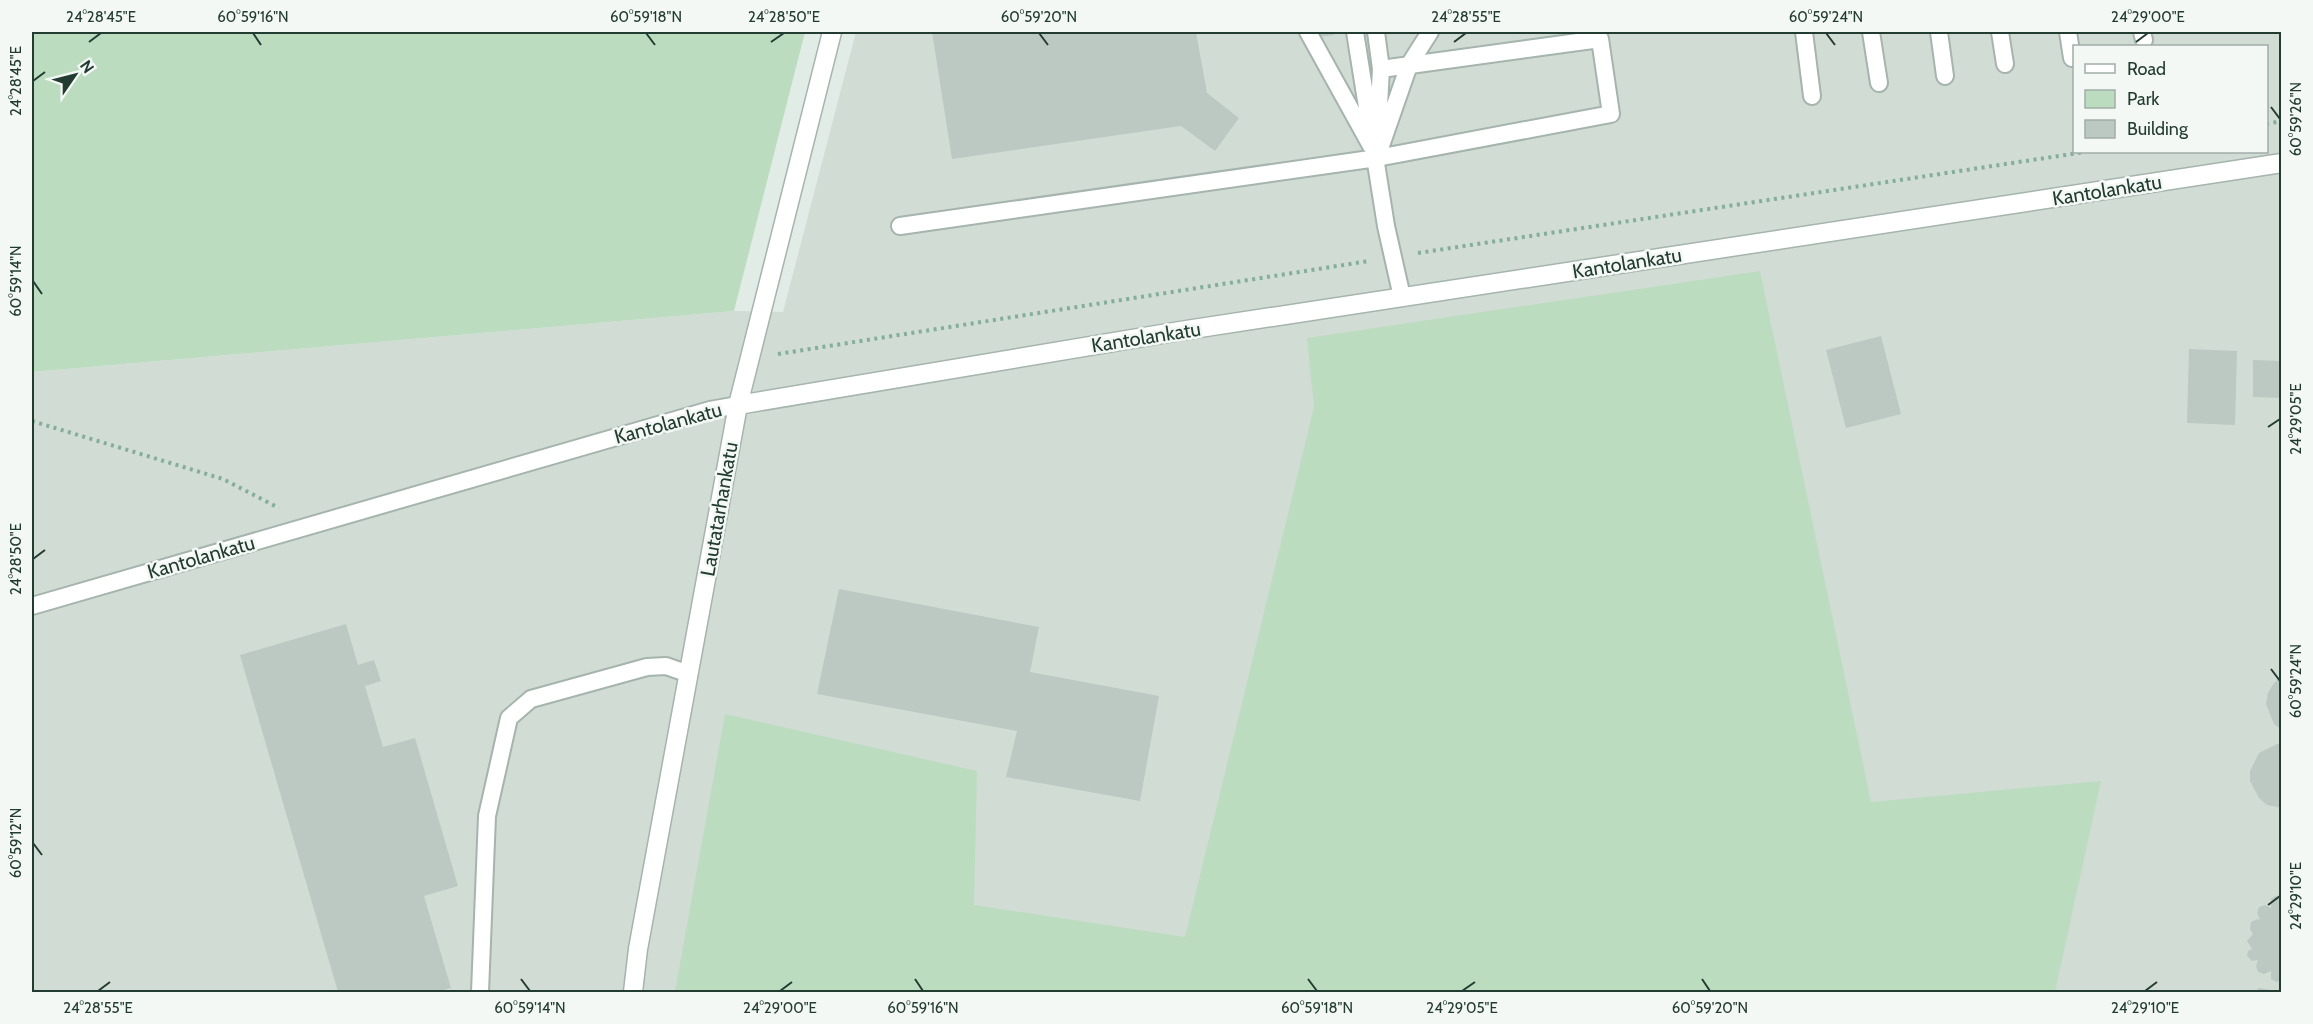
<svg xmlns="http://www.w3.org/2000/svg" width="2313" height="1024" viewBox="0 0 2313 1024" font-family="Cabin,sans-serif">
  <style>
    .built { fill: #d1dcd5; fill-rule: evenodd }
    .green { fill: #bcdcc0 }
    .building { fill: #bbc9c2 }
    .lines { fill: none; stroke-linecap: round; stroke-linejoin: round }
    .service-casing { stroke: #a5b4ac; stroke-width: 20 }
    .minor-casing { stroke: #a5b4ac; stroke-width: 21 }
    .path { stroke: #84ae9b; stroke-width: 4; stroke-dasharray: 3 4.5; stroke-linecap: butt }
    .service { stroke: #fff; stroke-width: 16 }
    .minor { stroke: #fff; stroke-width: 18 }
    .ticks { fill: none; stroke: #233c32; stroke-width: 2 }
    .labels { text-anchor: middle; stroke-width: 5; stroke-linejoin: round; paint-order: stroke }
    .street-label { font-size: 20px; fill: #233c32; stroke: #f3f8f5 }
    .neatline { fill: none; stroke: #233c32; stroke-width: 2 }
    .ticks-label { font-size: 15px; text-anchor: middle; fill: #233c32 }
  </style>
  <rect width="100%" height="100%" fill="#e2ece6"/>
  <path class="built" d="M856 32H2281V992H32V372L734 311 783 312ZM2074 46H2266V152H2074Z"/>
  <path class="green" d="M32 32H805L734 311 32 372Z
    M1760 271 1871 802 2101 781 2055 992H675L725 714 977 771 974 905 1185 937 1314 407 1307 338Z"/>
  <path class="building" d="M932 32H1196L1207 93 1239 118 1215 151 1181 126 952 159Z
    M1316 32H1333L1334 35 1317 37Z
    M1881 336 1901 414 1846 428 1826 350Z
    M2189 349 2237 351 2235 425 2187 423Z
    M2253 360 2282 361V398L2253 397Z
    M839 589 1039 627 1030 672 1159 696 1140 801 1006 777 1017 731 817 694Z
    M346 624 358 665 374 660 381 681 365 686 383 747 415 738 458 886 424 896 451 988 435 992H338L240 655Z
    M2282 676V730L2274 724 2266 704 2268 693 2274 683Z
    M2277 744H2282V808L2267 805 2259 798 2250 781V771L2259 753Z
    M2275 896 2282 897V980L2277 982 2271 979V971L2264 974 2258 972 2256 966 2258 960 2252 961 2247 956 2248 951 2252 949 2247 941 2253 934 2250 929 2251 922 2257 919 2260 920 2257 913 2259 907 2265 905 2271 908V899Z
    M2258 988 2277 991V992H2257Z"/>
  <g class="lines">
    <g class="service-casing">
      <path id="service" d="M1308 32 1371 146
        M1355 32 1386 226 1402 297
        M1376 32 1381 69 1378 124
        M1804 32 1812 96
        M1871 32 1879 83
        M1939 32 1945 76
        M2000 32 2005 64
        M2068 32 2072 58
        M2142 32 2144 40
        M1377 157 1409 65 1430 32
        M900 226 1377 158 1611 114 1600 39 1381 69
        M32 606 710 410 738 405
        M480 992 487 816 509 718 531 699 647 667 666 666 689 674"/>
    </g>
    <g class="minor-casing">
      <path id="minor" d="M738 405 1180 331 2282 163
        M633 992 638 949 738 405 832 32"/>
    </g>
    <path class="path" d="M2266 124 2282 121
      M1418 253 2085 152
      M778 354 1369 261
      M32 421 223 479 279 508"/>
    <use href="#service" class="service"/>
    <use href="#minor" class="minor"/>
  </g>
  <path class="ticks" d="M253 33 261 45M646 33 655 45M1039 33 1048 45M1826 33 1835 45M89 42 101 33M771 42 784 33M1454 42 1466 33M2136 42 2148 33M33 81 45 72M2271 107 2280 119M33 281 42 294M2268 427 2280 419M33 559 45 550M2271 669 2280 681M33 843 42 855M2268 905 2280 896M521 979 530 991M915 979 923 991M1308 979 1317 991M1702 979 1710 991M98 991 110 982M780 991 792 982M1462 991 1475 982M2145 991 2157 982"/>
  <g class="labels">
    <g class="street-label">
      <text transform="translate(2107 190) rotate(-9)" y="7">Kantolankatu</text>
      <text transform="translate(1627 263) rotate(-9)" y="7">Kantolankatu</text>
      <text transform="translate(1146 337) rotate(-9)" y="7">Kantolankatu</text>
      <text transform="translate(668 423) rotate(-15)" y="7">Kantolankatu</text>
      <text transform="translate(719 509) rotate(-80)" y="7">Lautatarhankatu</text>
      <text transform="translate(201 557) rotate(-16)" y="7">Kantolankatu</text>
    </g>
  </g>
  <rect width="2313" height="1024" fill="none" stroke="#f3f8f5" stroke-width="66"/>
  <rect x="2073" y="45" width="195" height="108" fill="#f3f8f5" stroke="#a0ada7" stroke-width="1.5"/>
  <rect x="2085" y="64" width="30" height="9" fill="#ffffff" stroke="#a0ada7" stroke-width="1.5"/>
  <text x="2127" y="75" font-size="18" fill="#233c32">Road</text>
  <rect x="2085" y="90" width="30" height="18" fill="#bcdcc0" stroke="#a0ada7" stroke-width="1.5"/>
  <text x="2127" y="105" font-size="18" fill="#233c32">Park</text>
  <rect x="2085" y="120" width="30" height="18" fill="#bbc9c2" stroke="#a0ada7" stroke-width="1.5"/>
  <text x="2127" y="135" font-size="18" fill="#233c32">Building</text>
  <g transform="translate(75 75) rotate(55)" stroke="#f3f8f5" stroke-width="4.5" paint-order="stroke">
  <path d="M0-4.5L10 22L0 15L-10 22Z" fill="#233c32"/>
  <text y="-9" font-size="16" font-weight="bold" text-anchor="middle" fill="#233c32">N</text>
  </g>
  <rect x="33" y="33" width="2247" height="958" class="neatline"/>
  <g class="ticks-label">
    <text x="101" y="22">24°28'45"E</text>
    <text x="253" y="22">60°59'16"N</text>
    <text x="646" y="22">60°59'18"N</text>
    <text x="784" y="22">24°28'50"E</text>
    <text x="1039" y="22">60°59'20"N</text>
    <text x="1466" y="22">24°28'55"E</text>
    <text x="1826" y="22">60°59'24"N</text>
    <text x="2148" y="22">24°29'00"E</text>
    <text transform="translate(16 81) rotate(-90)" y="5">24°28'45"E</text>
    <text transform="translate(2296 119) rotate(-90)" y="5">60°59'26"N</text>
    <text transform="translate(16 281) rotate(-90)" y="5">60°59'14"N</text>
    <text transform="translate(2296 419) rotate(-90)" y="5">24°29'05"E</text>
    <text transform="translate(16 559) rotate(-90)" y="5">24°28'50"E</text>
    <text transform="translate(2296 681) rotate(-90)" y="5">60°59'24"N</text>
    <text transform="translate(16 843) rotate(-90)" y="5">60°59'12"N</text>
    <text transform="translate(2296 896) rotate(-90)" y="5">24°29'10"E</text>
    <text x="98" y="1013">24°28'55"E</text>
    <text x="530" y="1013">60°59'14"N</text>
    <text x="780" y="1013">24°29'00"E</text>
    <text x="923" y="1013">60°59'16"N</text>
    <text x="1317" y="1013">60°59'18"N</text>
    <text x="1462" y="1013">24°29'05"E</text>
    <text x="1710" y="1013">60°59'20"N</text>
    <text x="2145" y="1013">24°29'10"E</text>
  </g>
</svg>
